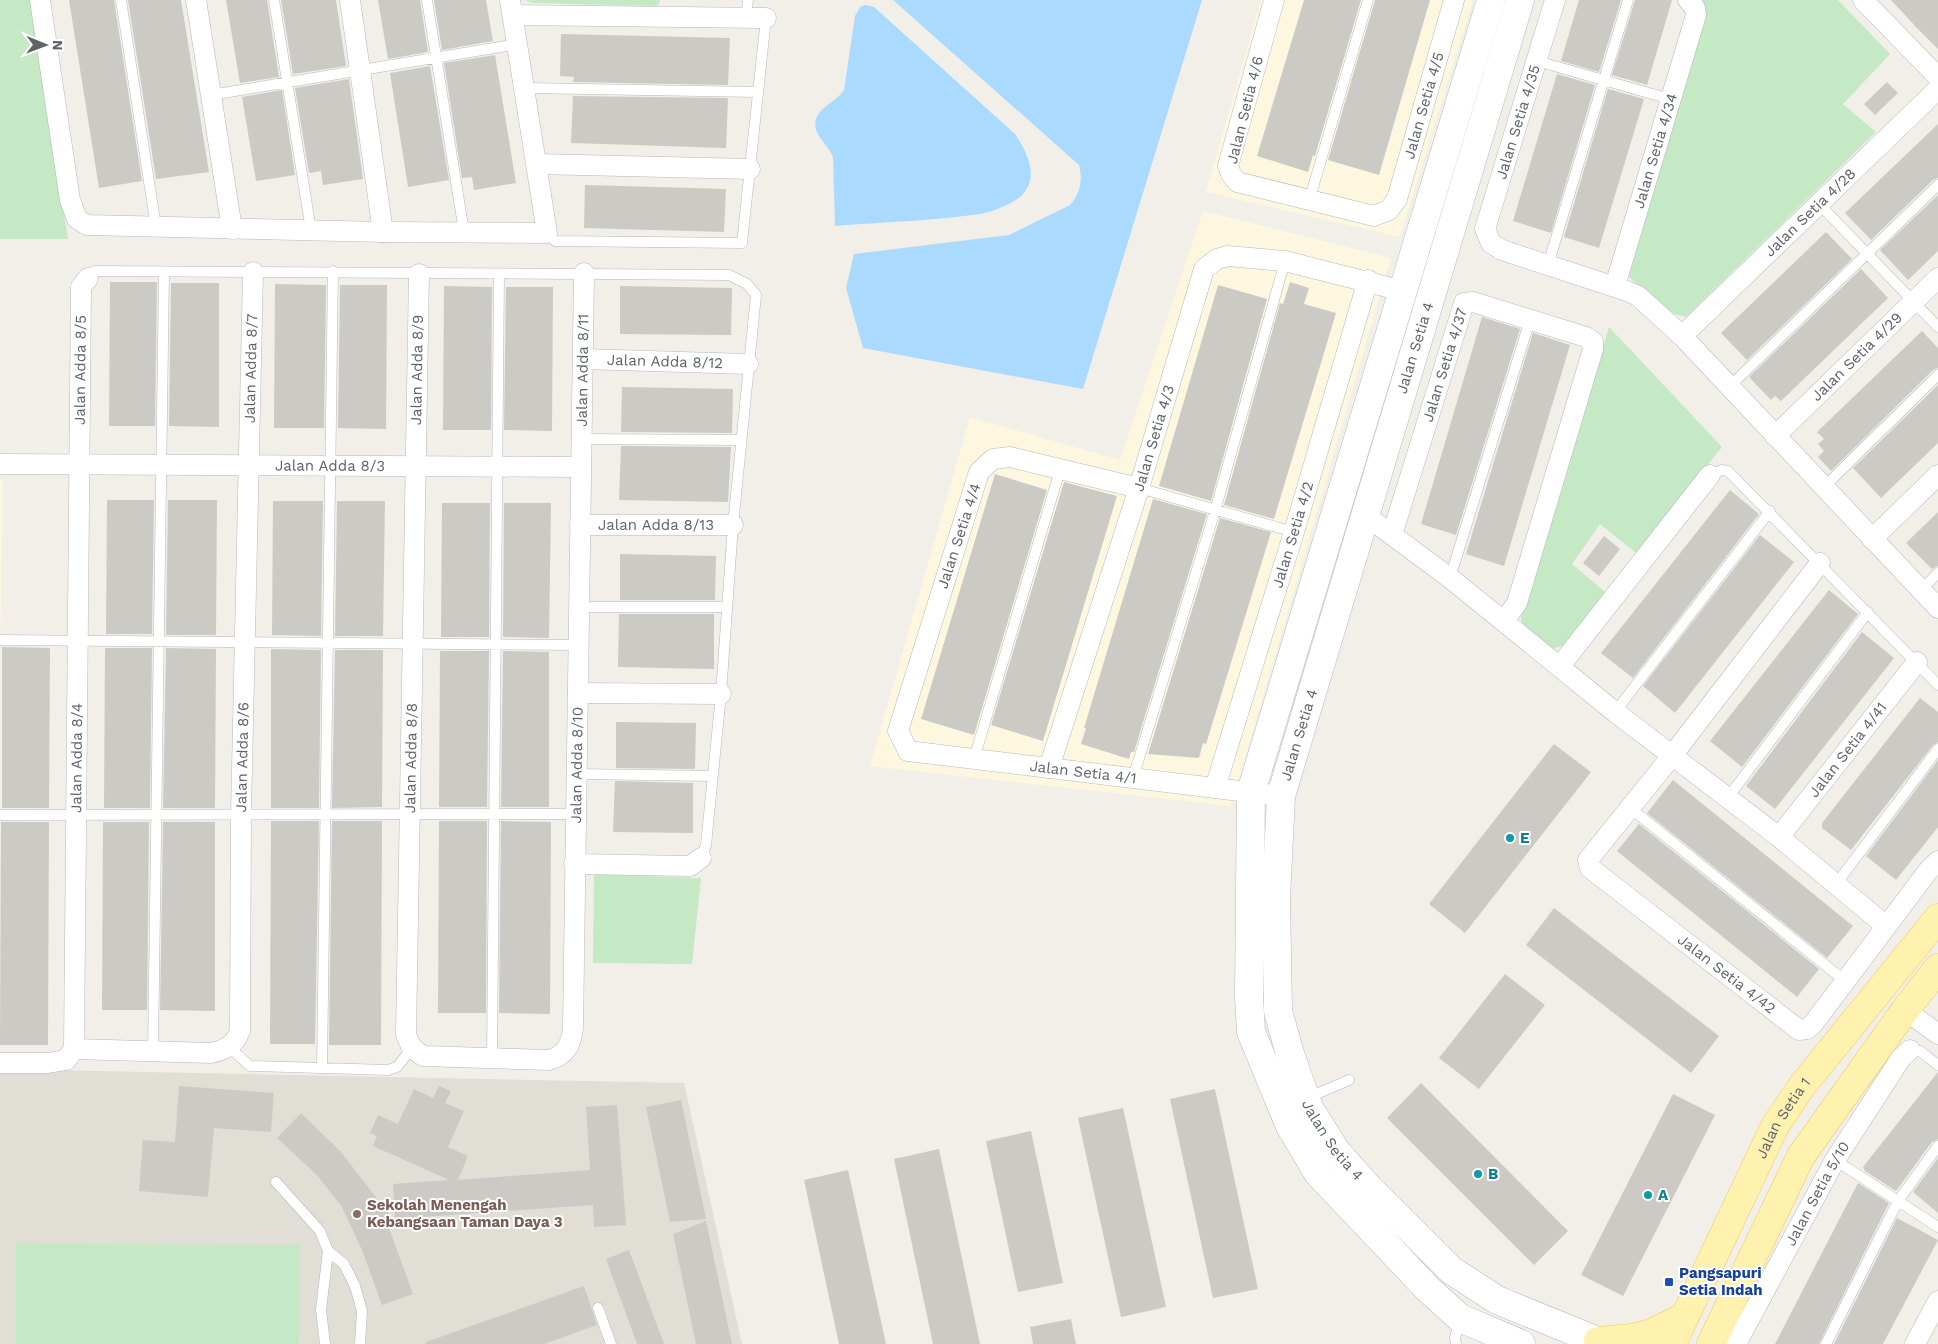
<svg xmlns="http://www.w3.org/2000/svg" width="1938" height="1344" viewBox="0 0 1938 1344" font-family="'Work Sans',sans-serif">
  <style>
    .commercial { fill: #fef7e0 }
    .education { fill: #e1ded6 }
    .green { fill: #c5e8c5 }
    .water { fill: #aadaff }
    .building { fill: #cccac5 }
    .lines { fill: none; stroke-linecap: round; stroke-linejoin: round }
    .lane-casing { stroke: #b5b8bc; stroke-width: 11 }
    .street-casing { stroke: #b5b8bc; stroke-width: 21 }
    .secondary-casing { stroke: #b6babf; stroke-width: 29 }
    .primary-casing { stroke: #f2c960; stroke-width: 29 }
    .lane { stroke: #fff; stroke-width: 10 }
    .street { stroke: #fff; stroke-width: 20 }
    .secondary { stroke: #fff; stroke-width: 28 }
    .primary { stroke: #fff2af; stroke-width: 28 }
    .culture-dot { fill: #0f9aa8; stroke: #fff; stroke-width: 2 }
    .education-dot { fill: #8d6e63; stroke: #fff; stroke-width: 2 }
    .transit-dot { fill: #1a4fb4; stroke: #fff; stroke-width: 2 }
    .labels { text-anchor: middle; stroke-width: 4; stroke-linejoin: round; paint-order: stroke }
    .street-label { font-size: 15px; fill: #5f6368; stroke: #fff }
    .culture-label { font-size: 15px; font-weight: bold; fill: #0d838f; stroke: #fff; text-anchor: start }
    .education-label { font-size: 15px; font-weight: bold; fill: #785e54; stroke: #fff; text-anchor: start }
    .transit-label { font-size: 15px; font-weight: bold; fill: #164399; stroke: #fff; text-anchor: start }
  </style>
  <rect width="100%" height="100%" fill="#f1efe8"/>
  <path class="commercial" d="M1261 0H1473L1400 237 1206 192Z
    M1203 211 1391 258 1231 806 870 766 970 417 1120 460Z
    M0 479H3L0 643Z"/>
  <path class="education" d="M0 1069 684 1083 742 1344H0Z"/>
  <path class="green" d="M0 0H31L68 239H0Z
    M525 0H660L659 4 654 6 533 3Z
    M1699 0H1838L1890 54 1843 104 1876 132 1686 317 1668 312 1629 277 1628 266Z
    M1609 327 1722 447 1636 553 1600 524 1572 564 1605 592 1566 645 1550 649 1522 625 1521 618Z
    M594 874 701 878 692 964 593 963Z
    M16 1243 300 1245 299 1344H16Z"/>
  <path class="water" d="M893 0H1202L1083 389 863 348 846 288 854 254 1009 235 1070 205C1080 195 1083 179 1079 165Z
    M865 5 874 7 1015 134C1026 151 1039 174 1024 193 1016 203 992 212 980 214 932 221 883 222 835 226L833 157C829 147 819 139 816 130 811 109 835 104 844 90L855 16 860 7Z"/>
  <path class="building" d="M69 0H114L142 181 99 188Z
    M128 0H181L209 172 156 179Z
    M226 0H267L279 77 240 83Z
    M281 0H336L346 66 293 74Z
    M378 0H420L428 52 388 59Z
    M434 0H486L493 41 442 50Z
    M1304 0H1361L1315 156 1313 155 1308 172 1257 156Z
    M1375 0H1430L1379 175 1328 160Z
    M1579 0H1621L1599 72 1561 61Z
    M1635 0H1672L1647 85 1612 75Z
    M1891 0H1938V49L1917 28Z
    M561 34 730 38 728 85 573 82 574 77 560 76Z
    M495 55 516 183 474 190 472 177 462 178 444 63Z
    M430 66 449 180 408 187 390 73Z
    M1557 74 1595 85 1551 233 1513 221Z
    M349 79 363 179 323 185 321 171 309 173 295 88Z
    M1887 82 1898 93 1875 115 1864 104Z
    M1608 89 1644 99 1599 248 1564 237Z
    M282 90 295 175 256 181 242 97Z
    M573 96 728 98 726 148 571 143Z
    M1938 124V178L1933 180 1871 240 1845 213Z
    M585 185 726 189 724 232 584 228Z
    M1938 195V251L1908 280 1880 250Z
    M1826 232 1852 259 1747 360 1721 333Z
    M1861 269 1888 298 1781 401 1775 396 1771 400 1749 377Z
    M110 282H157L155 426H109Z
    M1290 282 1309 288 1304 304 1336 313 1274 519 1224 505 1280 303 1283 304Z
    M171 283H219V427L169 426Z
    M275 284 326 285 324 428H274Z
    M340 285H387L386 429 338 428Z
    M1218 285 1267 299 1211 501 1159 486Z
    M444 286 492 287 491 430H443Z
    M620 286 732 288 731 335 620 334Z
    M506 287H553L552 431 504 430Z
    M1482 317 1520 329 1456 535 1421 524Z
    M1922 331 1938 348V368L1933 370 1831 471 1818 457 1824 451 1818 444 1824 439 1817 432Z
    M1533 333 1570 345 1504 566 1466 554Z
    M1938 385V443L1881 498 1853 468Z
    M622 387 733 389 732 433 621 432Z
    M621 446 731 447 728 502 619 500Z
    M995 474 1047 490 974 735 921 719Z
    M1064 482 1117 496 1043 741 991 725Z
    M1730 490 1759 514 1633 678 1601 653Z
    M1153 499 1207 514 1134 752H1131L1129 759 1081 744 1086 728H1084Z
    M107 500H154L152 634H106Z
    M168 500H217L216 635H166Z
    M273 501H323L321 636 272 635Z
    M337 501H385L383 636H335Z
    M442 503H490L489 637H441Z
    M504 503H551L549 638 503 637Z
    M1938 512V566L1932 569 1906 543Z
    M1220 518 1271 532 1219 702 1206 744 1203 743 1199 758 1148 754Z
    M1760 535 1794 562 1675 713 1643 686Z
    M1604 536 1620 549 1599 576 1583 563Z
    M620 554 716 556 715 600H620Z
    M1829 590 1858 614 1742 767 1710 741Z
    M619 614H714V669L618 667Z
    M1862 632 1894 658 1775 809 1746 786Z
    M2 647 50 648 49 808H2Z
    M105 648H152L150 808H104Z
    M166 648 216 649 215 808H163Z
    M271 649 321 650 319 808H271Z
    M335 650H383L382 807 332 808Z
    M440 651H489L487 807H439Z
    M503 651 549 652V807H501Z
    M1920 698 1938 712V742L1933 745 1851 850 1822 828V823Z
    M616 722 696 723 695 769 616 768Z
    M1554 744 1591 772 1465 933 1429 904Z
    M1938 760V827L1896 880 1866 856Z
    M1673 780 1853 926 1827 958 1647 813Z
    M615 781 693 783V833L613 832Z
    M271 821H319L315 1044H270Z
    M332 821H382L381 1045H329Z
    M439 821H487L486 1013H438Z
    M501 821 551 822 550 1014 499 1013Z
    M1 822H49L48 1045H0Z
    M103 822H149L147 1010H102Z
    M163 822H215V1011L160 1010Z
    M1639 824 1819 969 1797 997 1617 851Z
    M1554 908 1719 1036 1691 1073 1526 945Z
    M1505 974 1545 1005 1479 1089 1439 1058Z
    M1938 1072V1139L1932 1142 1896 1191 1865 1171 1863 1167Z
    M1421 1083 1568 1231 1534 1265 1387 1118Z
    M179 1086 274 1093 271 1132 214 1128 208 1197 139 1191 143 1140 175 1142Z
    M439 1086 451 1091 445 1103 464 1111 448 1147 468 1156 458 1180 590 1170 586 1107 617 1105 626 1225 594 1227 593 1205 395 1219 393 1184 449 1180 373 1146 377 1136 370 1133 378 1115 398 1124 414 1089 433 1098Z
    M1215 1089 1258 1289 1213 1298 1170 1099Z
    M1673 1094 1715 1115 1623 1296 1581 1275Z
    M681 1100 706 1219 670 1222 646 1107Z
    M1123 1108 1166 1307 1121 1317 1078 1118Z
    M301 1113 340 1151 393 1219 386 1220 413 1294 382 1305 362 1250 342 1207 317 1175 277 1138Z
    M1031 1131 1063 1283 1018 1292 986 1141Z
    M939 1149 980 1344H933L894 1159Z
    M1938 1158V1213L1913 1192Z
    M848 1170 886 1344H839L804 1180Z
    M1858 1183 1889 1203 1819 1344H1775Z
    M1897 1218 1938 1240 1883 1344H1834Z
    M706 1221 732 1344H696L673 1234Z
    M629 1250 664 1344H637L606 1259Z
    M584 1286 597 1325 544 1344H426V1342Z
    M1071 1319 1076 1344H1033L1030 1327Z"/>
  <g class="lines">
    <g class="lane-casing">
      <path id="lane" d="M121 0 156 227
        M274 0 311 230
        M427 0 464 232
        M746 18 748 0
        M1537 61 1670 99
        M525 88 758 92
        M211 95 518 44
        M1309 201 1368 0
        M1819 204 1938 327
        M547 233 555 241 742 243 766 18
        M1548 265 1628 0
        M88 278 94 271 729 275 747 284 756 295 733 525 721 694 706 845 701 858
        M1728 388 1938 185
        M582 439 741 440
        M1710 475 1722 470 1728 471 1938 685
        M1824 487 1938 375
        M1139 488 1294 532
        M1450 578 1530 320
        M1920 591 1938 573
        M579 607H727
        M0 640 579 645
        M1615 712 1770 511
        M974 759 1060 470
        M577 774 712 776
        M1133 778 1215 511 1285 261
        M1726 800 1868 612
        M1629 807 1845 981
        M0 815 576 814
        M1836 884 1938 749
        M229 1047 250 1066 388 1070 397 1067 412 1048
        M1910 1050 1920 1051 1938 1065
        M153 1051 164 273
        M492 1059 499 275
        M322 1068 333 271
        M1307 1098 1349 1080
        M1835 1160 1938 1227
        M276 1182 320 1231 328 1251 344 1264 355 1286 362 1311 360 1344
        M598 1308 611 1344
        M325 1344 321 1310 328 1251
        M1456 1344 1455 1338 1460 1319
        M1826 1344 1898 1201 1938 1146"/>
    </g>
    <g class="street-casing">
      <g id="street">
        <path d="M40 0 70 200 77 219 87 225 383 232 547 233 510 0"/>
        <path d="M196 0 232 229"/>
        <path d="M350 0 383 232"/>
        <path id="s1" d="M1274 0 1228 166 1231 174 1237 182 1374 216 1389 210 1397 199 1454 0"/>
        <path d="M1555 0 1485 229 1491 243 1502 250 1627 291 1638 296 1682 336 1938 608"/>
        <path d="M1863 0 1938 77"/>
        <path d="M513 15 766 18"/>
        <path d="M537 164 750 169"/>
        <path id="s2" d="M419 274 406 1035 412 1048 423 1056 549 1060C566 1055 571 1045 573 1028L584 273"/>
        <path id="s3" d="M1615 286 1696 15 1695 8 1688 0"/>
        <path id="s4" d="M1682 336 1938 89"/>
        <path id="s5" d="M583 359 748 364"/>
        <path id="s6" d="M1775 436 1938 278"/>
        <path id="s7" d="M0 464 581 467"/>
        <path id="s8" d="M1139 488 1010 457 993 459 979 472 898 731 908 751 1281 796"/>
        <path d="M1365 515 1450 578 1615 712 1779 837 1886 926"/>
        <path id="s9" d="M580 525H733"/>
        <path id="s10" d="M1392 535 1464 303 1473 302 1586 337 1593 342V349L1517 603 1504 621"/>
        <path d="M1872 539 1938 475"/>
        <path id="s11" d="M1820 563 1671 757 1588 860 1590 868 1799 1030 1807 1029 1813 1024 1928 871 1938 861"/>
        <path d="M1560 666 1710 475"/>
        <path d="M578 693 721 694"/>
        <path id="s12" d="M1049 768 1139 488 1204 269 1217 259 1228 256 1285 261 1403 291"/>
        <path id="s13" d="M1215 788 1294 532 1368 280"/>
        <path id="s14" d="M1779 837 1917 662"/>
        <path d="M574 864 690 866 701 858"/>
        <path d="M1905 1010 1938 1034"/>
        <path id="s15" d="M74 1049 81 287 88 278"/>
        <path id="s16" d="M0 1063H48L66 1060 74 1049 211 1053C225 1050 235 1045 240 1031L241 814 253 272"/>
        <path id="s17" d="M1736 1344 1835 1160 1901 1058 1910 1050"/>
        <path d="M1915 1344 1938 1301"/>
      </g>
    </g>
    <g class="secondary-casing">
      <g id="secondary">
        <path d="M1491 0 1251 792 1249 997 1251 1032 1290 1126 1318 1173 1428 1289 1460 1318 1521 1344"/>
        <path id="s18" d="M1520 0 1281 796 1276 898 1278 1011 1290 1054 1309 1108 1336 1151 1367 1186 1451 1270 1497 1300 1605 1344"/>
      </g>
    </g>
    <g class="primary-casing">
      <g id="primary">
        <path d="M1598 1341 1632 1338 1651 1333 1682 1318"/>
        <path id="s19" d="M1672 1344 1775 1126 1802 1086 1938 918"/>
        <path d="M1711 1344 1801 1156 1905 1010 1938 968"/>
      </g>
    </g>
    <use href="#lane" class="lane"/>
    <use href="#street" class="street"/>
    <use href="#secondary" class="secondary"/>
    <use href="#primary" class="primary"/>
  </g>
  <g class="culture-dot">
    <circle cx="1510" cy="838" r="5"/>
    <circle cx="1478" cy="1174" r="5"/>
    <circle cx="1648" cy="1195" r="5"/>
  </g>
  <circle class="education-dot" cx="357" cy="1214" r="5"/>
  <rect class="transit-dot" x="1664" y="1277" width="10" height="10" rx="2.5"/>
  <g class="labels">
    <g class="street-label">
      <text dy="5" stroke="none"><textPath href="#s1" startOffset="459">Jalan Setia 4/5</textPath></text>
      <text transform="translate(1245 110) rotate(-76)" y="5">Jalan Setia 4/6</text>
      <text transform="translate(1518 122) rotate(-73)" y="5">Jalan Setia 4/35</text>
      <text dy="5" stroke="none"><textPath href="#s3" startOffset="141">Jalan Setia 4/34</textPath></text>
      <text dy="5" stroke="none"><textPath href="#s4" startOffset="178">Jalan Setia 4/28</textPath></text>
      <text transform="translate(1415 348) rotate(-73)" y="5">Jalan Setia 4</text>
      <text dy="5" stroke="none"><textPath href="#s6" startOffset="114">Jalan Setia 4/29</textPath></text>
      <text dy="5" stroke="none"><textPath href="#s5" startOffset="82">Jalan Adda 8/12</textPath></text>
      <text dy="5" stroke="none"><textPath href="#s10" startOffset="178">Jalan Setia 4/37</textPath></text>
      <text dy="5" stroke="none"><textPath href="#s16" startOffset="918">Jalan Adda 8/7</textPath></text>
      <text dy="5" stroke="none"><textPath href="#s15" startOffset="679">Jalan Adda 8/5</textPath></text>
      <text transform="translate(417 370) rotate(-89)" y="5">Jalan Adda 8/9</text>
      <text dy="5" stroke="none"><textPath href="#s2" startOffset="1616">Jalan Adda 8/11</textPath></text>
      <text dy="5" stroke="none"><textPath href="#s12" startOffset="346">Jalan Setia 4/3</textPath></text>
      <text dy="5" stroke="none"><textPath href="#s7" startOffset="330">Jalan Adda 8/3</textPath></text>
      <text dy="5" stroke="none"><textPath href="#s9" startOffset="76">Jalan Adda 8/13</textPath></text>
      <text dy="5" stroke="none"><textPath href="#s13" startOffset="265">Jalan Setia 4/2</textPath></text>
      <text transform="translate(959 536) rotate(-72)" y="5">Jalan Setia 4/4</text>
      <text transform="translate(1299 735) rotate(-73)" y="5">Jalan Setia 4</text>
      <text dy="5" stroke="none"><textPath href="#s14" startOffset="111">Jalan Setia 4/41</textPath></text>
      <text dy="5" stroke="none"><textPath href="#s15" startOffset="291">Jalan Adda 8/4</textPath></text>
      <text dy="5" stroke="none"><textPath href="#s16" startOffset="529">Jalan Adda 8/6</textPath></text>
      <text transform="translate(411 758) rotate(-89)" y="5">Jalan Adda 8/8</text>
      <text dy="5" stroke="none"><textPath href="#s2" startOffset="1221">Jalan Adda 8/10</textPath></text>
      <text dy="5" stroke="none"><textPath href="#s8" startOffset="639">Jalan Setia 4/1</textPath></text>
      <text dy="5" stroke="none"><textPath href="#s11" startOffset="558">Jalan Setia 4/42</textPath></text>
      <text dy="5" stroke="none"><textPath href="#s19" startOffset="252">Jalan Setia 1</textPath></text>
      <text dy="5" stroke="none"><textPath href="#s18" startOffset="1188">Jalan Setia 4</textPath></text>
      <text dy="5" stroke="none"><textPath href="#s17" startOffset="171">Jalan Setia 5/10</textPath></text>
    </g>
    <g class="culture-label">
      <text x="1520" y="843">E</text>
      <text x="1488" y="1179">B</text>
      <text x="1658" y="1200">A</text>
    </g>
    <g class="education-label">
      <text x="367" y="1210">Sekolah Menengah<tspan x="367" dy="17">Kebangsaan Taman Daya 3</tspan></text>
    </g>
    <g class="transit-label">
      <text x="1679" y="1278">Pangsapuri<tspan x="1679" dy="17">Setia Indah</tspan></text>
    </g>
  </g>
  <g transform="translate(45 45) rotate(91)" stroke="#ffffff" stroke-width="4" paint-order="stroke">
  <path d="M0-4L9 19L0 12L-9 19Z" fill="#5f6368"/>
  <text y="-8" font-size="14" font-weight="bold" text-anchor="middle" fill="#5f6368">N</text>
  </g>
</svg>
